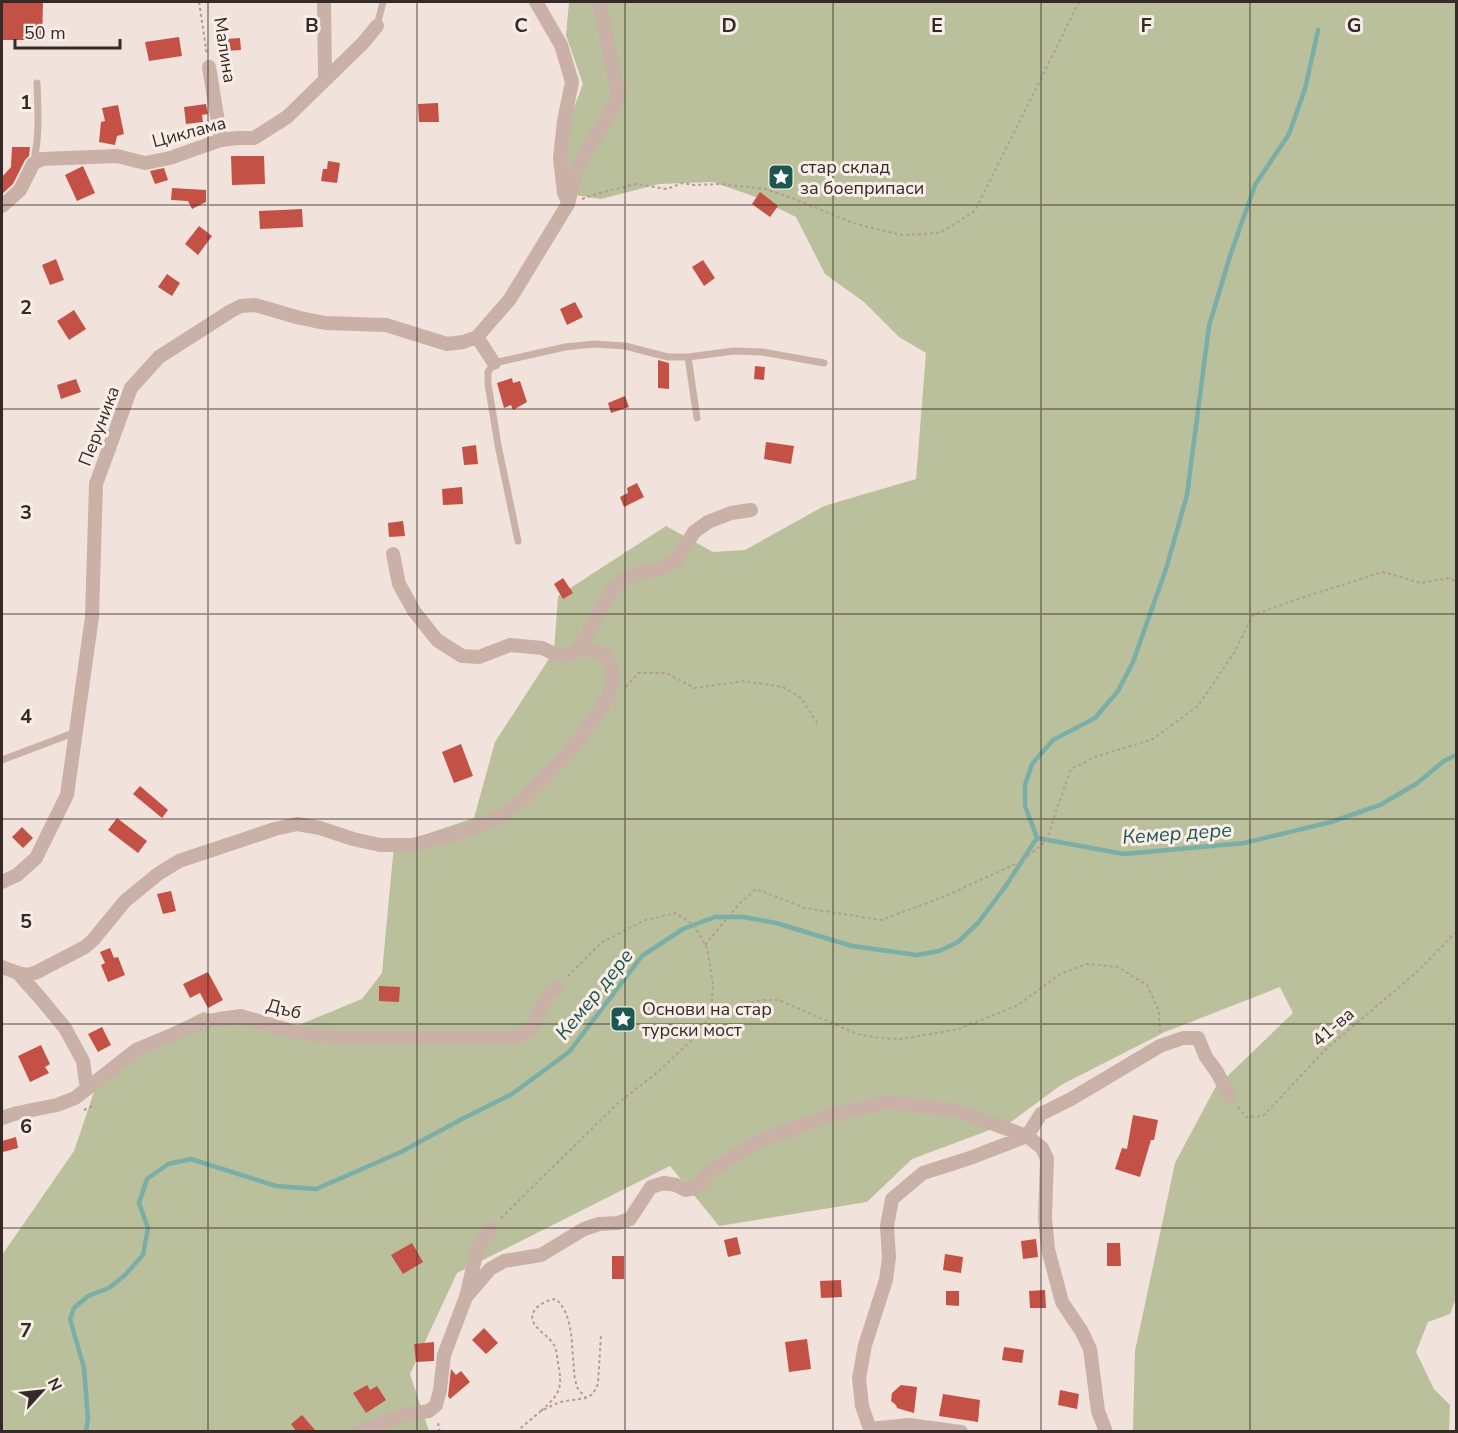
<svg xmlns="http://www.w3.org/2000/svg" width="1458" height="1433" viewBox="0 0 1458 1433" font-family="'Nunito Sans',sans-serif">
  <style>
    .green { fill: #b9c09b }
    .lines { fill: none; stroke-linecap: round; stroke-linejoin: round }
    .stream { stroke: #7aaea7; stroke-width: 4.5 }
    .building { fill: #c35146 }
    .path { stroke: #b59b91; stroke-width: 2; stroke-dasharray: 3 3; stroke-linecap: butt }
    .service { stroke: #c9b1a7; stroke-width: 7 }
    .minor { stroke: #c9b1a7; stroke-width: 14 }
    .grid { fill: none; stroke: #352a27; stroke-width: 1.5; stroke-opacity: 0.55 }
    .labels { text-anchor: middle; stroke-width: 6; stroke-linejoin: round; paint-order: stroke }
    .street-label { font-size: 18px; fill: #352a27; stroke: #f9eee7 }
    .poi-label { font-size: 18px; fill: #352a27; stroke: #f9eee7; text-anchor: start }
    .water-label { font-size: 20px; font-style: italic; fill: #1e5651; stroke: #f9eee7 }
    .grid-label { font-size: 20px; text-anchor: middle; font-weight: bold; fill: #352a27; stroke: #f9eee7; stroke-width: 6; stroke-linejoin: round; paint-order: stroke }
  </style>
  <rect width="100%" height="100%" fill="#f1e3db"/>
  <path class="green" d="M569 2H1456V1298L1450 1314 1428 1322 1416 1352 1434 1389 1450 1405 1449 1431H1133L1135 1351 1175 1163 1215 1088 1293 1013 1280 987 1165 1032 1061 1085 1011 1122 912 1159 867 1202 719 1226 670 1166 457 1273 410 1374 429 1431 2 1432V1255L74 1151 97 1083 133 1047 203 1012 289 1029 362 999 382 973 394 845 474 818 495 742 554 651 558 596 666 526 713 552 745 550 824 506 916 479 926 353 899 337 864 302 825 274 796 217 753 196 713 182 659 184 601 199 569 194 565 131 583 84 566 35Z"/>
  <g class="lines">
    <path class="stream" d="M1037 838 1025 806V785L1032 764 1053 740 1095 718 1118 691 1133 662 1166 569 1187 495 1209 326 1230 256 1255 185 1289 134 1305 89 1318 30
      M86 1432 88 1418 84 1368 70 1319 74 1308 88 1296 109 1288 125 1275 143 1255 148 1228 139 1203 147 1179 168 1164 191 1159 276 1186 316 1189 401 1152 462 1119 512 1094 569 1052 642 956 683 929 715 917H743L776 923 852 946 917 955 939 951 958 942 978 923 1005 887 1037 838 1124 854 1244 843 1331 822 1380 805 1416 784 1444 761 1456 755"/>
  </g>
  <path class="building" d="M2 2H43L42 40H2Z
    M179 37 182 56 149 61 145 42Z
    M240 38 241 50 226 51 225 39Z
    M438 103 439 122H419L418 104Z
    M206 104 208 114 202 115 203 122 186 124 184 107Z
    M118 105 124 134 117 136 115 145 99 142 101 122 105 121 102 108Z
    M12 147H30L29 156 25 160 13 184 2 194V177L11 167Z
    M231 156H264L265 184 232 185Z
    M328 161 340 163 337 183 321 181 323 169H327Z
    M83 166 95 193 77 201 65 175Z
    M164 168 168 180 155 184 150 171Z
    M172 188 206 190V202L192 209 188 201 171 200Z
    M760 192 778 206 770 217 752 204Z
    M302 209 303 227 260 229 259 211Z
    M199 226 212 236 198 255 185 244Z
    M56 259 64 280 50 285 42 265Z
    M703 260 715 278 704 286 692 267Z
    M167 274 180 283 172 296 158 287Z
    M575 302 583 317 567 325 560 309Z
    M74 310 86 329 69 340 57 321Z
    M658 360 669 363V389L658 388Z
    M755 366 765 367 764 380 754 379Z
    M512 378 513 383 520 381 527 402 513 410 511 405 504 408 497 383Z
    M76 379 81 392 61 399 57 385Z
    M625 396 629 407 611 413 608 403Z
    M766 442 794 446 791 464 764 459Z
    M476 445 478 464 464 465 462 447Z
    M637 483 644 497 624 507 620 497 628 493 627 488Z
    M462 487 463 504 443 505 442 489Z
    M403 521 405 536 389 537 388 523Z
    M563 578 573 593 563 599 554 584Z
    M461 744 473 776 454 783 442 752Z
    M140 786 168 810 162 818 133 794Z
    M117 818 147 841 138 853 108 830Z
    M22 827 33 838 23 848 12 837Z
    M171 891 176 911 163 914 157 894Z
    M110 948 114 958 118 957 125 975 108 982 101 965 105 963 100 952Z
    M208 972 223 1000 208 1008 200 993 190 998 183 984Z
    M379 986 400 987 399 1002 379 1001Z
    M102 1027 111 1045 98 1052 88 1034Z
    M41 1045 50 1064 45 1067 49 1073 30 1082 18 1056Z
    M1133 1115 1158 1120 1154 1140H1151L1140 1177 1115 1169 1122 1148 1127 1149Z
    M16 1137 18 1148 3 1152 2 1141Z
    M737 1237 741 1254 728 1257 724 1240Z
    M1036 1239 1038 1257 1023 1259 1021 1241Z
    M412 1243 423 1262 403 1274 391 1255Z
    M1107 1243H1120L1121 1266H1107Z
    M945 1254 963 1257 961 1273 943 1270Z
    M612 1256H624V1279H612Z
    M841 1280 842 1297 821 1298 820 1281Z
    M1045 1290 1046 1308H1030L1029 1291Z
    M946 1291H959V1306L946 1305Z
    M484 1328 498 1343 486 1354 472 1340Z
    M807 1339 811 1369 789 1372 785 1342Z
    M434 1342V1361L416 1362 414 1344Z
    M1004 1347 1024 1350 1022 1363 1002 1360Z
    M451 1369 456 1375 461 1371 470 1382 450 1399 448 1396Z
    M367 1385 370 1390 377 1386 386 1400 366 1413 353 1393Z
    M901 1385 917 1387 914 1413 897 1408 896 1405 891 1401 892 1393Z
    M1060 1390 1079 1394 1077 1409 1058 1405Z
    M943 1394 980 1400 978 1422 939 1416Z
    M302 1415 316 1431H296L291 1424Z"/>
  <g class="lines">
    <path class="path" d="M199 2 207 55
      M582 199 596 194 636 184 667 189 682 183 693 185 721 184 765 189 792 198 853 223 901 235 940 233 975 211 1079 2
      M626 687 638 673H666L695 688 744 681 783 687 801 698 818 724
      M705 945 739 904 756 889 805 908 881 920 941 898 1022 861 1047 840 1056 811 1071 769 1095 757 1153 739 1198 706 1234 653 1253 615 1304 597 1383 572 1421 583 1448 578 1456 581
      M711 1015 741 1005 762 1000H779L857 1034 879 1038 901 1039 959 1029 1018 1005 1060 974 1087 964 1118 967 1147 985 1159 1011 1160 1032
      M1238 1107 1246 1117 1263 1116 1325 1050 1417 972 1456 932
      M84 1110 95 1105
      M501 1218 618 1103 659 1071 697 1035 711 1015 713 983 707 948 694 925 676 913 645 920 601 943 567 977
      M541 1411C560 1394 563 1388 558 1363 557 1357 557 1350 554 1345 549 1336 536 1330 533 1321 528 1309 547 1299 556 1299 574 1316 571 1345 574 1368 574 1374 575 1381 577 1387 579 1391 583 1394 586 1398
      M438 1423 440 1432
      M516 1432 541 1411 560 1402 586 1398 593 1394 598 1384 601 1335"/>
    <path class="service" d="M377 26 383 2
      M33 164C40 137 38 111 37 83
      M688 357 697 418
      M518 541 498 445 488 384V372L494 363 565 347 594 344 625 346 668 357H688L734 351 762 352 824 363
      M2 760 76 732"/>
    <path class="minor" d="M324 2 325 78
      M536 2 561 45 572 82 564 121 560 158 564 193 568 202
      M209 67 221 140
      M2 206 20 190 33 164 42 159 117 156 145 163 170 158 221 140 238 138H254L287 117 363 43 377 26
      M477 337 494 363
      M578 650 612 590 625 579 647 571 661 569 676 561 694 532 708 522 731 513 751 510
      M2 882 17 875 36 858 67 795 92 617 96 484 131 388 159 357 231 311 241 306 255 305 300 318 325 323 386 325 447 344 463 342 477 337 510 299 568 204 577 168 619 97 599 2
      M2 967 18 973 41 999 65 1028 83 1061 87 1089
      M18 973 28 975 37 972 85 947 93 940 125 901 158 874 179 861 275 829 297 824 320 828 353 839 380 845H413L472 829 500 817 525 798 574 746 608 698 613 678 612 667 606 655 591 649 578 650 567 655 559 656 542 648 510 645 479 657 462 656 437 640 414 611 399 584 393 554
      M2 1118 17 1113 57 1105 75 1098 136 1050 198 1024 219 1019 241 1016 295 1032 344 1038H503L517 1037 530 1031 548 995 557 987
      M466 1297 490 1269 504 1261 541 1255 584 1229 599 1224 618 1223 630 1219 651 1187 664 1183 676 1185 685 1190 696 1188 712 1170 759 1141 831 1115 888 1102 954 1110 1027 1136 1042 1148 1047 1159 1045 1218 1048 1249 1062 1302 1082 1332 1090 1349 1098 1411 1106 1432
      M870 1429 909 1425 961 1432
      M358 1432 404 1415 429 1411 436 1405 440 1390 444 1355 466 1297 476 1255 482 1242 491 1228
      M871 1432 862 1406 859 1378 865 1345 886 1280 889 1257 887 1226 892 1199 923 1173 970 1158 1027 1136 1041 1114 1071 1099 1160 1046 1183 1038H1198L1206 1057 1217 1072 1229 1096"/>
  </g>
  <path class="grid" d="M208 2V1432M417 2V1432M625 2V1432M833 2V1432M1041 2V1432M1250 2V1432M2 205H1456M2 409H1456M2 614H1456M2 819H1456M2 1024H1456M2 1228H1456"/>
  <defs>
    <g id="sight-square" transform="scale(1.35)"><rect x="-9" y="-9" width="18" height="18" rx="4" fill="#1e5651" stroke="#f9eee7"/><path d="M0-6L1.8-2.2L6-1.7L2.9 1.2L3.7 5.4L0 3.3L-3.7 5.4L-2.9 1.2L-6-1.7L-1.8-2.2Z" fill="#fff"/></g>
  </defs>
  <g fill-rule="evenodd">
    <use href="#sight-square" x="781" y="177"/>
    <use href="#sight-square" x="623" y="1019"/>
  </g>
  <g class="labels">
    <g class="street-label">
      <text transform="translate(225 50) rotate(81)" y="6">Малина</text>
      <text transform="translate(189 132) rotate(-15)" y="6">Циклама</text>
      <text transform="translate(99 426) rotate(-69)" y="6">Перуника</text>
      <text transform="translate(284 1009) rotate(14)" y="6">Дъб</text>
      <text transform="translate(1333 1027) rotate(-41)" y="6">41-ва</text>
    </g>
    <g class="poi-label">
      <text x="800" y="173">стар склад<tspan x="800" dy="21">за боеприпаси</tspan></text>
      <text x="642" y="1015">Основи на стар<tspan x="642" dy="21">турски мост</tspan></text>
    </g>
    <g class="water-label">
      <text transform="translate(1177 833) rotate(-4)" y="7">Кемер дере</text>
      <text transform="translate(594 994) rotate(-51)" y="7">Кемер дере</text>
    </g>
  </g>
  <g class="grid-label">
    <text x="312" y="32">B</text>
    <text x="521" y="32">C</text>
    <text x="729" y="32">D</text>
    <text x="937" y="32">E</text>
    <text x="1146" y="32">F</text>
    <text x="1354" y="32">G</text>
    <text x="26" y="109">1</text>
    <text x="26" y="314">2</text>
    <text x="26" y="519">3</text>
    <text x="26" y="723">4</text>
    <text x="26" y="928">5</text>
    <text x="26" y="1133">6</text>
    <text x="26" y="1337">7</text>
  </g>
  <rect width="1458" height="1433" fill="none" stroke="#352a27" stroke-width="6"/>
  <g transform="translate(42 1391) rotate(63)" stroke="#f9eee7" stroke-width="4.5" paint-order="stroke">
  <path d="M0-4.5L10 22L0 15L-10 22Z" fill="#352a27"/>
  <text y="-9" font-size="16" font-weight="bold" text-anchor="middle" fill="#352a27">N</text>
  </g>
  <path d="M15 39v9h105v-9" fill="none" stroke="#352a27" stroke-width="3"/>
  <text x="24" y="39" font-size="18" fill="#352a27" stroke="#f9eee7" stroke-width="4.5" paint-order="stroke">50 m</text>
</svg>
